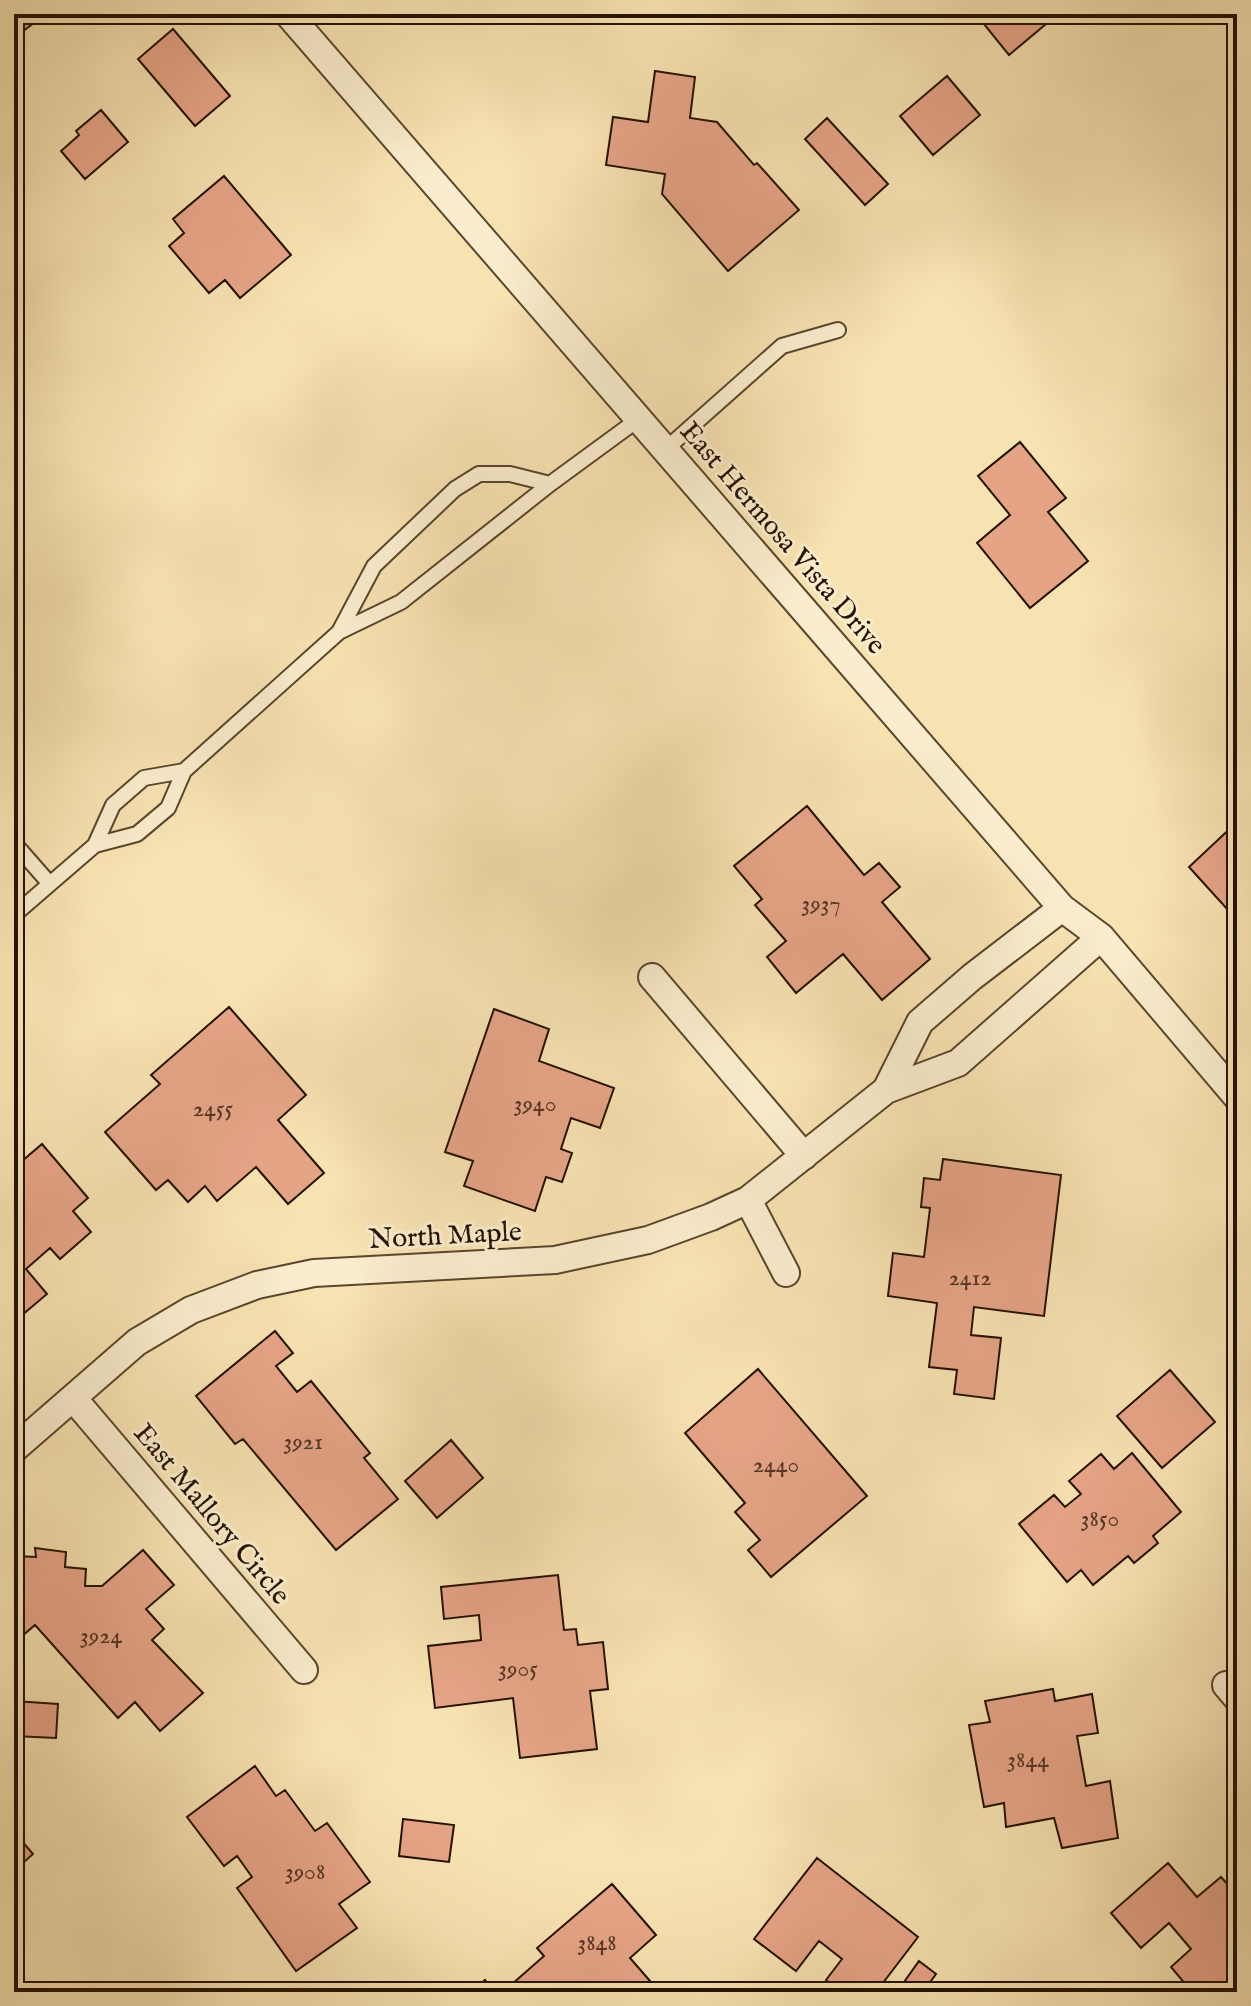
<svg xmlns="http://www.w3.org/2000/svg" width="1251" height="2006" viewBox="0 0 1251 2006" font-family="'IM FELL English',serif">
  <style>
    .building { fill: #e6a487; stroke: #241200; stroke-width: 2 }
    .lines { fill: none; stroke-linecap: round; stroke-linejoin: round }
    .lane-casing { stroke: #59462c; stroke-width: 18 }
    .street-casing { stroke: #59462c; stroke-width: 30 }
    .lane { stroke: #faeccc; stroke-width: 14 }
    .street { stroke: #faeccc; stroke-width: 26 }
    .labels { text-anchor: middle; stroke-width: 6; stroke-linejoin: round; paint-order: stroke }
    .number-label { font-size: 24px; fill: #543622 }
    .street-label { font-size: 28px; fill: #241200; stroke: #faeccc }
  </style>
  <rect width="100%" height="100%" fill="#f7e2b1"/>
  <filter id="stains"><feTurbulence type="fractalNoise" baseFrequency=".0025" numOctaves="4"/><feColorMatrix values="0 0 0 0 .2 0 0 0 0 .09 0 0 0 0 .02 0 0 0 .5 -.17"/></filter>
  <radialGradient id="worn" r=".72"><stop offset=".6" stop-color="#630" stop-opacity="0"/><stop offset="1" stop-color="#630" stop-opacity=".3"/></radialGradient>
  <path class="building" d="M14 14H46L19 34 14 27Z
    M994 14H1058L1009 55 983 23Z
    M173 29 230 96 195 126 138 59Z
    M655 71 695 77 690 118 717 122 754 165 757 163 799 210 728 271 662 194 665 174 606 165 613 117 648 122Z
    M947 76 980 115 933 155 900 116Z
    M101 110 128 142 85 179 61 151 79 135 76 131Z
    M827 118 888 184 865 205 805 139Z
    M224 176 291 255 240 298 225 280 209 293 169 246 184 233 173 219Z
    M1020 442 1066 498 1048 512 1088 561 1030 608 977 543 1010 515 978 476Z
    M807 806 864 875 879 863 900 887 882 902 930 959 882 1000 843 954 796 993 767 957 786 941 755 905 762 899 734 866Z
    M1236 823 1237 824V920L1189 867Z
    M229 1007 306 1095 278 1120 324 1173 288 1204 256 1167 217 1201 205 1186 188 1202 168 1180 156 1190 105 1132 160 1084 151 1075Z
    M494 1009 549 1029 539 1061 614 1088 600 1128 571 1118 561 1149 572 1153 562 1182 546 1177 535 1211 464 1186 473 1161 445 1152Z
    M42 1144 88 1198 73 1211 91 1232 60 1259 50 1248 26 1269 47 1294 15 1321 14 1152 22 1161Z
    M943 1159 1061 1175 1044 1316 974 1307 971 1335 1001 1338 994 1399 954 1394 957 1370 929 1367 937 1303 888 1296 893 1253 924 1257 930 1208 921 1207 924 1178 940 1180Z
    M275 1331 293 1353 276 1366 297 1392 311 1381 370 1453 364 1458 398 1499 336 1550 243 1439 235 1444 196 1396Z
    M758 1369 867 1496 771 1577 748 1550 760 1540 735 1512 745 1503 685 1433Z
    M1170 1370 1215 1422 1162 1468 1117 1416Z
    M451 1440 483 1478 437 1518 405 1481Z
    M1132 1453 1181 1512 1153 1536 1158 1543 1134 1563 1128 1556 1093 1585 1081 1570 1067 1582 1019 1524 1054 1495 1065 1507 1081 1494 1069 1481 1101 1454 1114 1469Z
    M35 1548 66 1552 65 1567 86 1569 85 1586H102L143 1550 174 1585 146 1609 164 1629 152 1640 203 1693 160 1731 135 1702 118 1718 35 1625 14 1643 16 1556 36 1557Z
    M558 1575 564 1630 576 1629 578 1645 603 1642 608 1689 590 1691 597 1749 520 1758 513 1698 435 1708 428 1646 481 1640 479 1615 444 1619 441 1587Z
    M1053 1689 1055 1701 1092 1694 1098 1733 1077 1736 1086 1786 1110 1781 1118 1838 1062 1848 1054 1818 1006 1827 1004 1803 984 1807 969 1725 990 1722 985 1701Z
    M14 1701 58 1704 56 1738 14 1736Z
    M255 1766 276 1796 285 1790 315 1831 327 1823 370 1882 339 1904 357 1928 296 1971 237 1888 252 1877 237 1856 224 1866 187 1817Z
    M403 1819 454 1825 449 1862 399 1856Z
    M14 1832 33 1854 14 1871Z
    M817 1858 918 1937 876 1992H837L839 1990 826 1980 842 1959 819 1941 796 1971 754 1939Z
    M1168 1863 1197 1897 1221 1877 1237 1895V1992H1229L1227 1989 1224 1992H1192L1171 1967 1191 1949 1169 1923 1141 1948 1111 1913Z
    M612 1884 656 1935 630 1958 650 1981 637 1992H503L544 1956 537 1948Z
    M919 1961 936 1974 923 1992H897Z
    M485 1980 495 1992H471Z"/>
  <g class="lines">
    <g class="lane-casing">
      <path id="lane" d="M666 449 782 346 838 330
        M339 632 374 566 455 489 479 474H510L550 484
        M14 843 50 884
        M95 845 113 805 144 778 184 771
        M14 915 95 845 137 834 168 808 184 771 339 632 401 602 550 484 640 418"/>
    </g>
    <g class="street-casing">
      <path id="street" d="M288 14 1062 908 1101 937 1237 1097
        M652 977 804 1156
        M886 1090 920 1022 972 977 1062 908
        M748 1200 786 1273
        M73 1398 304 1670
        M14 1449 137 1342 191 1310 257 1285 314 1273 555 1260 648 1240 711 1217 748 1200 886 1090 958 1063 1101 937
        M1226 1685 1237 1698"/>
    </g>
    <use href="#lane" class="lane"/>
    <use href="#street" class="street"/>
  </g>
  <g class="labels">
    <g class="number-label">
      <text x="821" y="911">3937</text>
      <text x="535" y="1111">3940</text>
      <text x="213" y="1116">2455</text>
      <text x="970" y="1285">2412</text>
      <text x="303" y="1449">3921</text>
      <text x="776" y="1472">2440</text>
      <text x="1100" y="1526">3850</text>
      <text x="101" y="1643">3924</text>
      <text x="518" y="1676">3905</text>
      <text x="1028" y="1767">3844</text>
      <text x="305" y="1879">3908</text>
      <text x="597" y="1950">3848</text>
    </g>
    <g class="street-label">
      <text transform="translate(784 537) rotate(49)" y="10">East Hermosa Vista Drive</text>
      <text transform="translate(445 1234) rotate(-3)" y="10">North Maple</text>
      <text transform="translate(213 1513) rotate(50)" y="10">East Mallory Circle</text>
    </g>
  </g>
  <rect width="1251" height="2006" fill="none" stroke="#f7e2b1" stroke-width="48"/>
  <rect x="16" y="16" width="1219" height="1974" fill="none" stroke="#241200" stroke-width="4"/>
  <rect x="24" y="24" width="1203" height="1958" fill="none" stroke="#241200" stroke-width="2"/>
  <rect width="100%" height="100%" filter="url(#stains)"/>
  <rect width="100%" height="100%" fill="url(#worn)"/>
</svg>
